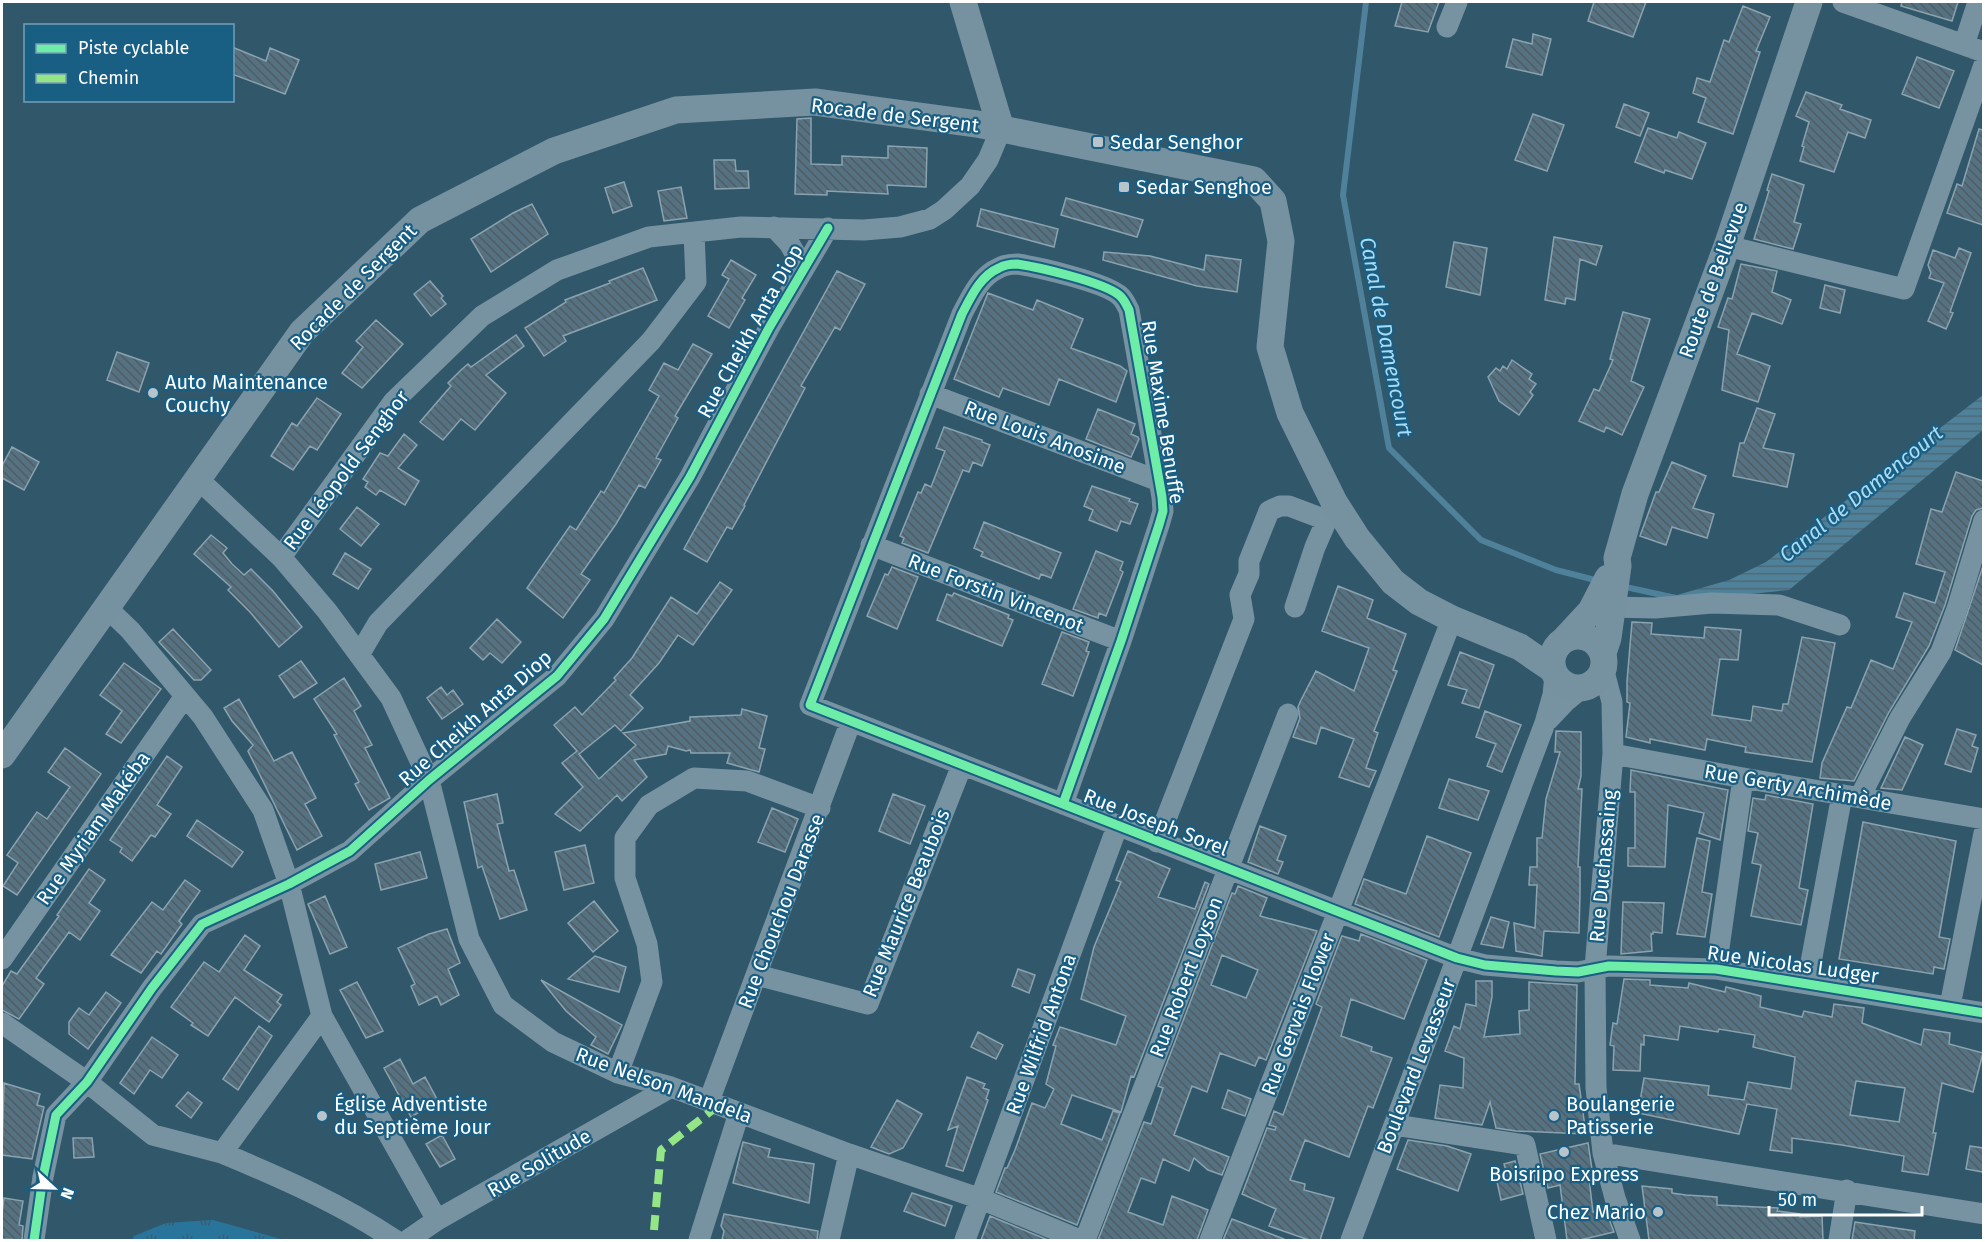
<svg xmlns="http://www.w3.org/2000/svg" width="1985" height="1242" viewBox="0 0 1985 1242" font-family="'Fira Sans',sans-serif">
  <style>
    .grass { fill: url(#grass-tufts) }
    .water { fill: url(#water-rules) }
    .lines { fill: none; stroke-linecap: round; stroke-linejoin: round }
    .stream { stroke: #4f819a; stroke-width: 6 }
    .building { fill: url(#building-back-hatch); stroke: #8ba3af; stroke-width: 1.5; fill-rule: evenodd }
    .minor { stroke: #7793a1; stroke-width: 21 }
    .major { stroke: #76919f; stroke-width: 27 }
    .quiet { stroke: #94e586; stroke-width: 8; stroke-dasharray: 15 8; stroke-linecap: butt }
    .cycleway-casing { stroke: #195e83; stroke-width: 13 }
    .cycleway { stroke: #6deda7; stroke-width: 9 }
    .poi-dot { fill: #b7c4cb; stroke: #195e83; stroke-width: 2 }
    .labels { text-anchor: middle; stroke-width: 4.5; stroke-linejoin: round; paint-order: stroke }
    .street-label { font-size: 20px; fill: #fff; stroke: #195e83 }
    .poi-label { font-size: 20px; fill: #fff; stroke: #195e83; text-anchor: start }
    .water-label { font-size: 21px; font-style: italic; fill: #a9dbf3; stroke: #195e83 }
  </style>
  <defs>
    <pattern id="grass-tufts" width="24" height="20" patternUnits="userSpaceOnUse" patternTransform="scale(1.5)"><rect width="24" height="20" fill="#29749a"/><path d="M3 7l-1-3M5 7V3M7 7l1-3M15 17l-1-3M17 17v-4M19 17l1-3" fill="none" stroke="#3e5c6b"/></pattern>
    <pattern id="water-rules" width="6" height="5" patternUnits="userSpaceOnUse" patternTransform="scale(1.5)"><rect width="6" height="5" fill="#4f819a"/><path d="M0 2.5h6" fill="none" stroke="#4e6977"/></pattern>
    <pattern id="building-back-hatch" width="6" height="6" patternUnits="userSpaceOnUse" patternTransform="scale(1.5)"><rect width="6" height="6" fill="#557282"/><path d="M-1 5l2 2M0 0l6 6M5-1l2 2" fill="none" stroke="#505b62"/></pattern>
  </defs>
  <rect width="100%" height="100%" fill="#31576b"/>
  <path class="grass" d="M213 1220 284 1240H132L134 1236 166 1223Z"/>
  <path class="water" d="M1983 395V430L1789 590 1681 601 1670 597 1729 580 1766 562Z"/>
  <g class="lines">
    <path class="stream" d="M1366 2 1343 195 1389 448 1481 540 1556 570 1599 581
      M1621 586 1676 598"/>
  </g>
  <path class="building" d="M1402 2H1439L1428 32 1395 26Z
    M1594 2H1646L1633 37 1588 21Z
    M1902 2H1958L1952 21 1901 6Z
    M1743 6 1770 17 1756 51 1760 52 1733 134 1698 122 1706 98 1693 93 1697 78 1710 82 1724 40 1729 42Z
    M1533 34 1551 39 1542 75 1506 67 1513 39 1532 44Z
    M232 47 266 61 270 48 299 60 285 94 232 74Z
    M1917 57 1954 71 1939 108 1902 94Z
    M1806 92 1842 105 1840 109 1871 120 1865 138 1848 132 1834 172 1800 161 1804 147 1802 146 1809 122 1796 116Z
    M1624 104 1649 113 1640 136 1616 127Z
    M1533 114 1564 125 1547 171 1515 160Z
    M811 118V164L842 165V156L888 158V146L927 148 926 187 887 185 888 194 827 191V195L795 194 797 119Z
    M1648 128 1677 138 1679 132 1706 143 1692 179 1665 170 1664 173 1635 162Z
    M1979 129 1983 130V225L1947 213 1957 184 1962 186Z
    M714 160H735L736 171H748L749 188 715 189Z
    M1772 174 1804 185 1794 222 1801 224 1793 249 1754 239 1769 191 1767 190Z
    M624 182 632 206 613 213 605 188Z
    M681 187 687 218 664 221 658 191Z
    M1066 198 1143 220 1137 237 1061 215Z
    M532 204 548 234 491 272 471 239 513 213Z
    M981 209 1058 229 1054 247 977 226Z
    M1554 237 1602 246 1596 265 1580 259 1575 300 1566 298 1565 304 1545 300Z
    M1454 242 1487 248 1480 295 1446 287Z
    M1959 248 1971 253 1950 312 1953 313 1946 329 1928 321 1944 283 1929 278 1931 273 1928 265 1933 250 1955 258Z
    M1104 252 1150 256 1204 270 1206 255 1241 260 1237 292 1197 286 1103 260Z
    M731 260 756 275 742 298 745 300 729 328 708 316 729 279 722 275Z
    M1741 264 1777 271 1772 292 1791 300 1782 324 1752 313 1737 354 1770 366 1758 402 1722 390 1729 330 1718 327 1728 298 1732 299Z
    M643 268 657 300 563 336 566 341 544 356 525 328 566 302 565 300 610 283 609 281Z
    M837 271 865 284 840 330 835 327 801 386 805 388 744 505 745 506 732 529 727 527 707 562 684 549Z
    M430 281 443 296 441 298 446 304 431 316 414 294Z
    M1825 285 1845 290 1840 313 1820 308Z
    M988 293 1033 310 1037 300 1083 319 1071 348 1120 366 1127 371 1116 402 1059 379 1049 405 1003 388 999 397 954 379Z
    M1623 312 1650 319 1631 381 1644 387 1622 435 1606 427 1604 432 1579 421 1594 389 1599 391 1613 360 1610 359Z
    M376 320 403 344 362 388 342 373 363 347 356 341Z
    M516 335 524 346 486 375 506 393 475 430 461 419 443 440 420 422 451 386 448 383 461 370 468 364 471 367Z
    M693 344 712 354 675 416 678 418 656 458 661 460 645 488 639 485 616 524 581 574 590 580 563 618 527 588 570 526 576 530 601 491 604 493 659 396 649 390 664 363 678 370Z
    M117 352 149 363 139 392 107 380Z
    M1512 360 1532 374 1529 379 1536 384 1530 392 1533 395 1519 415 1499 401 1488 377 1496 368 1500 371 1503 366 1507 369Z
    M317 398 341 414 317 450 310 446 293 470 271 456 292 423 297 426Z
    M1757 408 1775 414 1763 448 1794 454 1787 487 1733 476 1740 443H1744Z
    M1098 409 1135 424 1131 434 1138 437 1139 439 1131 457 1086 439Z
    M944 427 982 440V442L990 445 982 466 973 462 969 472 963 470 928 553 902 543 904 538 900 536 918 492 921 493 925 484 931 487 945 451 936 448Z
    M404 434 417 445 398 468 419 481 405 505 380 490 376 495 365 487 368 482 363 479 380 453 388 456Z
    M12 447 39 462 24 490 2 478V466Z
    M1672 462 1706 476 1693 508 1714 514 1707 538 1672 527 1666 545 1640 536 1656 492H1659Z
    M1956 472 1983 481V508L1976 510 1972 516 1945 605 1929 646 1889 712 1854 781 1820 778 1822 763 1847 707 1851 708 1871 660 1893 669 1912 622 1896 617 1904 593 1935 603 1945 572 1916 564 1931 509 1942 512Z
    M1092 486 1130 499 1129 501 1138 504 1130 524 1121 521 1117 531 1089 520 1093 510 1084 506Z
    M357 507 379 524 361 546 340 529Z
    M984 522 1061 553 1051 578 1041 574 1039 579 981 556 983 552 974 548Z
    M211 535 227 548 223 553 232 564 244 575 251 569 273 591 302 627 279 647 250 612 228 590 231 587 194 554Z
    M1096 551 1123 562 1120 570 1123 572 1106 616 1099 613 1098 618 1073 609Z
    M345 553 371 569 358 589 333 574Z
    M1983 566V665L1955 650Z
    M892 567 918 577 897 629 867 616 885 574 888 575Z
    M720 582 732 590 693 645 678 635 659 663 630 695 643 708 621 731 615 725 579 754 599 779 636 745 623 733 690 721V717L741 715 742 709 767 716 759 748 765 749 759 772 727 763 730 753H691L690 750 686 751 668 746 666 754 634 760 647 777 622 801 617 795 580 831 555 814 583 787 562 763 577 751 554 725 575 707 582 715 616 680 614 678 632 658 671 597 697 614Z
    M1338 586 1373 600 1367 618 1406 634 1393 670 1397 671 1374 731 1378 733 1366 768 1376 771 1369 787 1339 777 1354 739 1321 727 1316 744 1293 737 1300 718 1298 707 1301 700 1316 671 1354 691 1369 648 1322 631Z
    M954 593 1009 615 1008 618 1013 620 1002 646 937 620 947 594 952 596Z
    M497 619 521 642 502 663 490 653 483 660 470 648Z
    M1632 622 1652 623 1651 634 1704 638 1705 627 1741 630 1738 660 1720 659 1712 715 1751 721 1753 706 1782 711 1783 704H1788L1802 637 1835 643 1812 762 1745 752 1746 747 1707 739 1705 750 1650 739V743L1626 737 1630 703 1627 702V681Z
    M173 629 211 670 201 680H194L159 642Z
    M1062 632 1089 642 1086 651 1089 652 1073 696 1042 684Z
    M1460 652 1494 665 1479 708 1462 703 1467 690 1448 685Z
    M301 661 317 683 294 698 279 676Z
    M124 663 161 689 121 743 106 734 122 711 100 695Z
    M344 678 361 706 354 711 372 745 365 748 390 798 369 810 355 784 359 782 334 735 337 734 314 699Z
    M441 687 447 695 453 690 463 704 442 719 427 698Z
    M239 699 274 761 292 752 316 798 305 804 322 836 297 850 248 751 253 745 232 721 224 708Z
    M1485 711 1521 725 1502 772 1487 766 1496 744 1476 737Z
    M1957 729 1976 735 1972 746 1978 748 1971 772 1945 764Z
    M1556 731 1581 732V776L1578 789H1582L1578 867H1580V893L1579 933 1544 931 1542 956 1516 951 1514 923 1535 928 1537 885H1529L1530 867H1537V838H1542L1546 799 1560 752H1555Z
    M1905 737 1923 745 1902 790 1881 788Z
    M65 748 101 774 17 895 3 886 18 863 7 855 37 812 47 819 70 787 48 772Z
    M167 756 182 767 157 805 171 814 155 837 151 835 132 861 120 852 122 848 110 840Z
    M1631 770 1728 790 1720 840 1699 833 1704 813 1668 805 1665 867 1628 866V848H1635V792H1630Z
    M1449 779 1489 791 1478 820 1439 808Z
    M497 794 503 823 497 824 509 871 514 870 527 910 500 919 482 866 478 868 464 802Z
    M893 794 925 806 910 844 879 831Z
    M1766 795 1813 804 1799 888 1808 890 1801 925 1751 916 1761 865 1752 863 1758 833 1748 831 1753 798 1765 800Z
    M772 808 798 819 785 852 758 842Z
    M197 820 243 852 232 867 187 836Z
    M1863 822 1956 841 1939 937 1950 939 1944 969 1934 967 1933 974 1839 959Z
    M1260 826 1286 836 1277 860 1283 862 1278 874 1248 862Z
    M1427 836 1471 853 1439 937 1355 904 1364 879 1406 894Z
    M1697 838 1710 841 1702 892 1712 894 1705 937 1677 934Z
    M585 845 594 883 564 890 555 852Z
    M1128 851 1170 869 1158 897 1195 909 1205 882 1209 884 1134 1077 1131 1076 1121 1112 1072 1095 1061 1124 1102 1140 1113 1111 1120 1113 1077 1225 996 1192 1005 1168H1007L1015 1150 1032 1103 1045 1108 1054 1089 1046 1084 1056 1046 1053 1045 1060 1027 1116 1045 1126 1016 1081 999 1094 947 1121 882 1116 880Z
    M420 852 427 878 381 890 375 864Z
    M89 869 105 880 89 903 100 911 80 940 69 932 36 978 44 984 19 1019 2 1010V986L11 971 17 974 59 916 57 915Z
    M185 880 200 891 179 921 182 924 161 954 157 951 141 973 111 955 152 902 163 910Z
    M1238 886 1267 898 1260 916 1317 931 1266 1060 1259 1057 1255 1066 1220 1053 1207 1092 1192 1086 1174 1135 1229 1157 1222 1175 1208 1170 1194 1158 1189 1171 1163 1159 1155 1183 1141 1178 1128 1212 1163 1225 1172 1196 1208 1210 1197 1240H1098L1144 1122 1151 1124 1163 1088 1158 1086 1232 893 1235 894ZM1222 955 1258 970 1246 998 1211 985Z
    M325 896 347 947 330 954 308 904Z
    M594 901 618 931 593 952 568 923Z
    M1623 902 1664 903 1662 933 1653 932V934H1651L1652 951 1621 954Z
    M1491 917 1509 922 1503 948 1481 944Z
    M447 929 460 963 448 969 459 995 441 1005 437 996 419 1005 411 986 415 984 398 948 429 934Z
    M1361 934 1427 960 1404 1019 1351 999 1341 1036 1372 1047 1371 1051 1392 1058 1373 1108 1368 1106 1349 1157 1305 1140 1290 1180 1305 1184 1304 1190 1334 1198 1320 1240H1309L1269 1226 1276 1209 1242 1194 1267 1128 1275 1130 1276 1127 1269 1125 1274 1111 1283 1115 1322 1007 1316 1004 1341 938 1342 936 1359 941Z
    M245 935 260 946 244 970 282 995 277 1002 281 1005 269 1022 235 997 208 1036 191 1025 193 1023 171 1007 204 962 219 972Z
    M595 956 626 967 619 992 568 979Z
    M1018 969 1035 975 1029 993 1012 986Z
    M1624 979 1650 980V985L1688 988 1689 983 1725 992 1726 987 1761 996 1760 1007 1802 1017 1804 1011 1832 1017 1834 1004 1864 1008 1862 1023 1894 1035 1921 1045 1924 1029 1950 1033 1949 1044 1983 1053 1973 1092 1942 1083 1933 1133H1936L1928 1175 1902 1171 1904 1156 1842 1145 1792 1138V1153L1770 1150 1777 1109 1747 1104 1739 1134 1638 1113 1644 1078 1709 1086 1708 1095 1744 1100 1748 1082 1791 1089 1795 1057 1753 1047 1755 1035 1719 1029 1718 1032 1680 1026 1678 1040 1644 1035V1045L1641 1044 1640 1071 1613 1070 1614 1046 1610 1045 1613 1023 1617 1024ZM1856 1081 1905 1088 1899 1122 1850 1115Z
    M541 980 622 1025 608 1054 591 1045 596 1037 566 1011Z
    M1476 981H1492V997L1484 1037 1520 1034 1519 1011 1529 1010V982L1577 985 1575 1084H1579L1586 1134 1516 1131 1496 1128 1490 1102 1482 1125 1435 1118 1440 1085 1463 1088 1464 1058 1445 1051 1454 1026 1460 1029 1466 1004 1476 1006Z
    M357 982 383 1031 366 1038 340 990Z
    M106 992 121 1003 88 1049 69 1034V1022L79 1008 89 1015Z
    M259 1026 272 1036 238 1090 223 1079Z
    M978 1032 1003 1045 996 1059 971 1047Z
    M152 1037 178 1055 162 1078 150 1070 134 1094 120 1083Z
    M400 1059 413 1084 425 1077 438 1101 411 1117 384 1068Z
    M967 1077 985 1084 983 1088 989 1090 986 1099 988 1100 963 1171 946 1166 958 1126 948 1130Z
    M4 1083 40 1094 37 1105 44 1107 32 1159 2 1155Z
    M1228 1090 1251 1099 1245 1116 1222 1108Z
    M188 1092 202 1103 191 1118 176 1106Z
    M897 1100 922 1114 903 1148 889 1154 871 1147Z
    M442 1135 455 1159 440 1167 426 1144Z
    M73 1138H92L94 1157 74 1158Z
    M1408 1140 1447 1146 1471 1154 1458 1191 1397 1169Z
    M743 1142 770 1149 768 1157 814 1164 809 1203 733 1183Z
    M1588 1143 1592 1169 1588 1170 1593 1212 1605 1209 1614 1232 1580 1240H1567L1560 1185 1548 1188 1540 1154Z
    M1970 1146 1983 1148V1172L1966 1169Z
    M1515 1161 1523 1194 1501 1200 1496 1177 1507 1174 1504 1164Z
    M1642 1186 1672 1189V1193L1686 1195 1717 1197V1205L1778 1208 1777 1211 1800 1214V1217L1822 1216 1823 1240H1649Z
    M912 1193 952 1206 945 1226 904 1211Z
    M4 1198 23 1201 19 1225 23 1226 22 1240 2 1239V1214Z
    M724 1214 818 1231 817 1240H722L724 1231 721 1226Z
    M990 1216 1048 1240H981Z
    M1232 1219 1284 1239V1240H1223Z
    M1855 1222 1915 1231 1914 1240H1852Z"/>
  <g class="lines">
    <path class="minor" d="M1843 2 1984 52
      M1447 27 1457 2
      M1964 45 1978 2
      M774 227 789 243 804 269
      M1727 246 1904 289 1984 65
      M930 394 1159 481
      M197 478 281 557 327 611 391 698 429 780 469 939 503 1005 553 1042 618 1073 671 1087 849 1154 981 1199 1080 1240
      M871 545 1121 641
      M281 557 394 401 482 316 557 270 649 237 741 227 864 230 900 227 930 219 944 210 970 186 988 160 1001 129
      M106 607 130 630 203 717 263 810 289 884 322 1016 437 1220
      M1295 607 1315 547 1332 508
      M1611 607 1655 608 1712 603 1779 605 1840 625
      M359 655 378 623 651 341 696 282 694 232
      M1603 668 1612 702 1613 754 1595 968 1596 1088 1603 1153 1615 1198 1630 1240
      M1548 720 1565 702 1582 688
      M1613 754 1743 778 1984 819
      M1860 797 1900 718 1941 652 1957 609 1984 520
      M1063 804 1121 641 1159 525 1163 511 1162 497 1129 310C1126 304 1124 299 1119 295 1103 282 1038 267 1017 264 1011 264 1004 265 999 268 980 276 971 297 962 314L810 705 1457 958 1485 965 1556 971 1578 972 1609 966 1716 969 1984 1013
      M1157 842 1244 619 1240 595 1249 574V561L1269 511 1280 506H1289L1326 520
      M2 959 185 696
      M1716 969 1743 778
      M757 975 868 1004 962 765
      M1807 984 1842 795
      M1950 1006 1984 833
      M2 1023 87 1082 153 1135 222 1153 322 1016
      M618 1073 652 982 647 944 625 878V838L649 805 694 778 747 781 820 808
      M709 1101 851 721
      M1395 1125 1525 1145 1546 1240
      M222 1153C282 1178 341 1204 395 1240
      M1603 1153 1984 1214
      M34 1240 43 1177 56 1115 87 1082 152 988 202 924 289 884 350 851 429 780 557 676 604 619 690 477 769 328 828 228
      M408 1240 437 1220 671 1087
      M699 1240 739 1113
      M829 1240 849 1154
      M965 1240 1117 827
      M1085 1240 1288 714
      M1210 1240 1452 619
      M1351 1240 1545 723 1553 695 1555 675
      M1839 1240 1847 1190"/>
    <path class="major" d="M963 2 1001 129
      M1552 662a26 26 0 1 1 52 0a26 26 0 1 1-52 0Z
      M1565 639 1591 611 1608 578
      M1603 653 1608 638 1618 566 1617 558 1635 494 1727 246 1809 2
      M2 755 302 332 420 220 554 151 676 110 815 102 977 124 1254 180 1273 201 1281 241 1270 347 1290 413 1334 502 1357 538 1393 582 1419 602 1452 619 1520 647 1552 669"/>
    <path class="quiet" d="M654 1230 661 1150 719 1105"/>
    <g class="cycleway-casing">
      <path id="cycleway" d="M1063 804 1121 641 1159 525 1163 511 1162 497 1129 310C1126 304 1124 299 1119 295 1103 282 1038 267 1017 264 1011 264 1004 265 999 268 980 276 971 297 962 314L810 705 1457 958 1485 965 1556 971 1578 972 1609 966 1716 969 1984 1013
        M34 1240 43 1177 56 1115 87 1082 152 988 202 924 289 884 350 851 429 780 557 676 604 619 690 477 769 328 828 228"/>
    </g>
    <use href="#cycleway" class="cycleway"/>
  </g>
  <g class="poi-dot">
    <rect x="1092" y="136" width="12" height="12" rx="3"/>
    <rect x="1118" y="181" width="12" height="12" rx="3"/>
    <circle cx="153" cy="393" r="6"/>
    <circle cx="322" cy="1116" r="6"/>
    <circle cx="1554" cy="1116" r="6"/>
    <circle cx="1564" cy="1152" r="6"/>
    <circle cx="1658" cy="1212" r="6"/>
  </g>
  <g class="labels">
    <g class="street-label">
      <text transform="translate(895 115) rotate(7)" y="7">Rocade de Sergent</text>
      <text transform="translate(1713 280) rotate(-70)" y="7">Route de Bellevue</text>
      <text transform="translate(353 287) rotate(-45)" y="7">Rocade de Sergent</text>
      <text transform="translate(750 331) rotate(-61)" y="7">Rue Cheikh Anta Diop</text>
      <text transform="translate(1163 412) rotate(81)" y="7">Rue Maxime Benuffe</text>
      <text transform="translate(1045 437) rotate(21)" y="7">Rue Louis Anosime</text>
      <text transform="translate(346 470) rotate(-53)" y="7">Rue Léopold Senghor</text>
      <text transform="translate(996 593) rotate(21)" y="7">Rue Forstin Vincenot</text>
      <text transform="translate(475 718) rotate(-41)" y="7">Rue Cheikh Anta Diop</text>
      <text transform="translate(1798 787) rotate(10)" y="7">Rue Gerty Archimède</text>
      <text transform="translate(1156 822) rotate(21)" y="7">Rue Joseph Sorel</text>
      <text transform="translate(93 828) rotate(-55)" y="7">Rue Myriam Makéba</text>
      <text transform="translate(1603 866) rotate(-85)" y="7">Rue Duchassaing</text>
      <text transform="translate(906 903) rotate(-68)" y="7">Rue Maurice Beaubois</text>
      <text transform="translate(781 911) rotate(-69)" y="7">Rue Chouchou Darasse</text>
      <text transform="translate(1793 964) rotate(8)" y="7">Rue Nicolas Ludger</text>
      <text transform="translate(1186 977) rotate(-69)" y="7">Rue Robert Loyson</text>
      <text transform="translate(1298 1014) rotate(-69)" y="7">Rue Gervais Flower</text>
      <text transform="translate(1041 1034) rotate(-70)" y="7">Rue Wilfrid Antona</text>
      <text transform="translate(1416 1066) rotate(-69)" y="7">Boulevard Levasseur</text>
      <text transform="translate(664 1085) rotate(20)" y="7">Rue Nelson Mandela</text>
      <text transform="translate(539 1163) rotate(-30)" y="7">Rue Solitude</text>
    </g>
    <g class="poi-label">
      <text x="1110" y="149">Sedar Senghor</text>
      <text x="1136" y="194">Sedar Senghoe</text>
      <text x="165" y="389">Auto Maintenance<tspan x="165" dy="23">Couchy</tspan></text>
      <text x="334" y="1111">Église Adventiste<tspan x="334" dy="23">du Septième Jour</tspan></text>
      <text x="1566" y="1111">Boulangerie<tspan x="1566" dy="23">Patisserie</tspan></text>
      <text x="1564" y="1181" text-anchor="middle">Boisripo Express</text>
      <text x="1646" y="1219" text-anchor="end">Chez Mario</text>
    </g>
    <g class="water-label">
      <text transform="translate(1386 337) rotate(79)" y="7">Canal de Damencourt</text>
      <text transform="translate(1861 494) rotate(-39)" y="7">Canal de Damencourt</text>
    </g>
  </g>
  <rect width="1985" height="1242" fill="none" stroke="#ffffff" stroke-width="6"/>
  <rect x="24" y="24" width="210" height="78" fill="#195e83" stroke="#759eb5" stroke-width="1.5"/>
  <rect x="36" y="44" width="30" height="9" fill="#6deda7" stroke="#759eb5" stroke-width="1.5"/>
  <text x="78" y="54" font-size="18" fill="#ffffff">Piste cyclable</text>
  <rect x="36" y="74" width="30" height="9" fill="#94e586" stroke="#759eb5" stroke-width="1.5"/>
  <text x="78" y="84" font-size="18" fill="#ffffff">Chemin</text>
  <g transform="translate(54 1188) rotate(112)" stroke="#195e83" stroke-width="4.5" paint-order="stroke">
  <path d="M0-4.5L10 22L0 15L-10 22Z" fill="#ffffff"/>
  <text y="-9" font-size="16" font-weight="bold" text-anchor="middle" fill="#ffffff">N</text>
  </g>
  <path d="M1769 1206v9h153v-9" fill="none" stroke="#ffffff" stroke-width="3"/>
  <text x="1778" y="1206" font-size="18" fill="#ffffff" stroke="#195e83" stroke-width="4.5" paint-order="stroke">50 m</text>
</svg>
